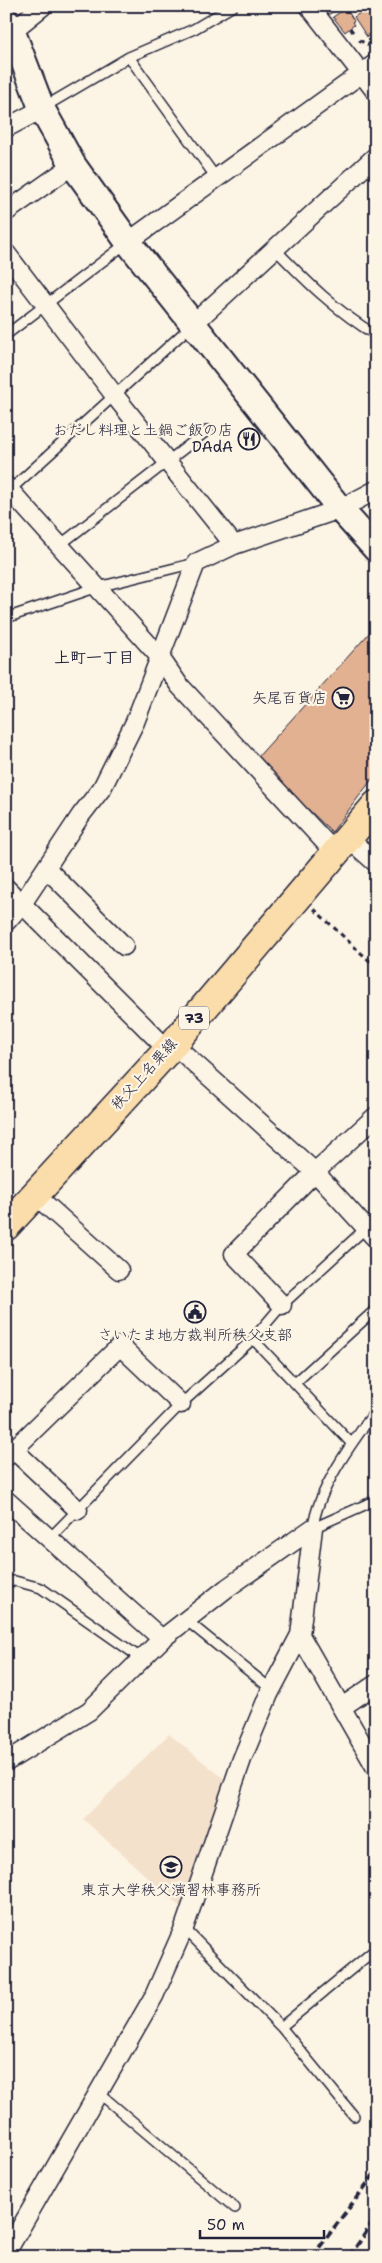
<svg xmlns="http://www.w3.org/2000/svg" width="382" height="2263" viewBox="0 0 382 2263" font-family="'Shantell Sans','Klee One',sans-serif">
  <style>
    .built { fill: #f4e1cc }
    .building { fill: #e1b192; stroke: #22223b }
    .lines { fill: none; stroke-linecap: round; stroke-linejoin: round }
    .lane-casing { stroke: #22223b; stroke-width: 12 }
    .street-casing { stroke: #22223b; stroke-width: 21 }
    .secondary-casing { stroke: #22223b; stroke-width: 29 }
    .primary-casing { stroke: #22223b; stroke-width: 31 }
    .path { stroke: #22223b; stroke-width: 3; stroke-dasharray: 5 4; stroke-linecap: butt }
    .lane { stroke: #fcf5e5; stroke-width: 9 }
    .street { stroke: #fcf5e5; stroke-width: 18 }
    .secondary { stroke: #fcf5e5; stroke-width: 25 }
    .primary { stroke: #fbddab; stroke-width: 28 }
    .rail { stroke: #22223b; stroke-width: 4; stroke-dasharray: 8 4; stroke-linecap: butt }
    .labels { text-anchor: middle; stroke-width: 4.5; stroke-linejoin: round; paint-order: stroke }
    .shield { fill: #fcf5e5; stroke: #63616e; stroke-width: 1 }
    .shield-label { font-size: 14px; font-weight: bold; fill: #22223b }
    .poi-label { font-size: 15px; fill: #22223b; stroke: #fcf5e5; text-anchor: end }
    .street-label { font-size: 15px; fill: #22223b; stroke: #fcf5e5 }
    .neighbourhood-label { font-size: 16px; font-weight: bold; fill: #22223b; stroke: #fcf5e5 }
  </style>
  <rect width="100%" height="100%" fill="#fcf5e5"/>
  <filter id="ink" filterUnits="userSpaceOnUse"><feTurbulence type="fractalNoise" baseFrequency=".02" numOctaves="2"/><feDisplacementMap in="SourceGraphic" scale="10" xChannelSelector="R" yChannelSelector="G"/><feConvolveMatrix kernelMatrix="1 2 1 2 8 2 1 2 1" color-interpolation-filters="sRGB"/></filter>
  <g filter="url(#ink)">
    <path class="built" d="M169 1734 233 1786 189 1915 83 1819Z"/>
    <path class="building" d="M334 6H341L328 15 325 12Z
      M370 6H376L374 40 371 35 367 37 354 17Z
      M346 8 354 21 352 22 354 25 345 32 333 17Z
      M371 631 376 637V774L332 832 256 759Z"/>
    <g class="lines">
      <g class="lane-casing">
        <path id="lane" d="M129 57 217 179
          M44 107 129 57 194 29 233 6
          M275 249C306 281 337 312 376 335
          M6 335 128 242
          M9 491 192 325
          M60 545 208 430
          M6 618 98 587 195 563
          M253 1339 351 1443
          M295 1383 376 1309
          M376 1410C353 1441 317 1490 313 1528L376 1500
          M48 1540 181 1404 253 1339 282 1305 366 1228
          M6 1582 15 1581 41 1588 142 1659
          M186 1620 271 1689
          M184 1928 281 2027 376 1949
          M281 2027 354 2116
          M99 2093 235 2208"/>
      </g>
      <g class="street-casing">
        <path id="street" d="M309 6 376 92
          M12 31 43 6
          M6 128 42 109
          M6 212 73 165
          M128 242 376 63
          M6 253 115 396 234 545
          M194 323 376 156
          M6 486 159 656 179 685 336 854
          M349 839 376 863
          M46 868 124 946
          M6 888 168 1050
          M6 922 22 904 81 815 102 788 135 722 196 563 234 545 340 509 376 490
          M172 1043 315 1172 376 1239
          M34 1194 119 1270
          M282 1305 234 1254 315 1172 376 1116
          M14 1450 78 1510
          M6 1457 120 1346 181 1404
          M6 1500 162 1639
          M300 1635 376 1768
          M342 1707 376 1684
          M6 1762 89 1711 162 1639 227 1588 313 1528
          M6 2253 154 1996 184 1928 242 1759 269 1694 300 1635 313 1528"/>
      </g>
      <g class="secondary-casing">
        <path id="secondary" d="M6 21 12 31 42 109 73 165 128 242 340 509 376 549"/>
      </g>
      <g class="primary-casing">
        <path id="primary" d="M6 1226 168 1050 376 805"/>
      </g>
      <path class="path" d="M350 28 355 35
        M359 40 370 46 376 43
        M314 909 376 967"/>
      <use href="#lane" class="lane"/>
      <use href="#street" class="street"/>
      <use href="#secondary" class="secondary"/>
      <use href="#primary" class="primary"/>
      <path class="rail" d="M312 2257 376 2172
        M349 2257 376 2218"/>
    </g>
  </g>
  <defs>
    <g id="restaurant-ring" transform="scale(1.125)"><circle r="9.5" fill="#fcf5e5" stroke="#22223b" stroke-width="1.5"/><path d="M-5-6h1v4h1v-4h1v4h1v-4h1v5L-1.5 .5V6h-2V.5L-5-1ZM5-6V6H3V1.5H1.5Q1.5-4 5-6Z" fill="#22223b"/></g>
    <g id="supermarket-ring" transform="scale(1.125)"><circle r="9.5" fill="#fcf5e5" stroke="#22223b" stroke-width="1.5"/><path d="M-6-5.5h2.5l.6 2H6L4.5 2H-2.5L-4.4-4H-6ZM-1.5 3.2a1.3 1.3 0 1 0 .1 0ZM3 3.2a1.3 1.3 0 1 0 .1 0Z" fill="#22223b"/></g>
    <g id="civic-ring" transform="scale(1.125)"><circle r="9.5" fill="#fcf5e5" stroke="#22223b" stroke-width="1.5"/><path d="M-.6-6.5H3V-4.5H.6V-3L4-1V1h2V6H-6V1h2V-1L-.6-3ZM-1.2 2.5V6h2.4V2.5Z" fill="#22223b"/></g>
    <g id="university-ring" transform="scale(1.125)"><circle r="9.5" fill="#fcf5e5" stroke="#22223b" stroke-width="1.5"/><path d="M0-5L7-2L0 1L-7-2ZM-4 1L0 2.5L4 1V4Q0 6-4 4Z" fill="#22223b"/></g>
  </defs>
  <g fill-rule="evenodd">
    <use href="#restaurant-ring" x="249" y="439"/>
    <use href="#supermarket-ring" x="343" y="698"/>
    <use href="#civic-ring" x="195" y="1312"/>
    <use href="#university-ring" x="171" y="1867"/>
  </g>
  <g class="labels">
    <rect class="shield" x="179" y="1006.5" width="30" height="23" rx="4"/>
    <g class="shield-label">
      <text x="194" y="1023">73</text>
    </g>
    <g class="poi-label">
      <text x="233" y="435">おだし料理と土鍋ご飯の店<tspan x="233" dy="17">DAdA</tspan></text>
      <text x="327" y="703">矢尾百貨店</text>
      <text x="195" y="1340" text-anchor="middle">さいたま地方裁判所秩父支部</text>
      <text x="171" y="1895" text-anchor="middle">東京大学秩父演習林事務所</text>
    </g>
    <g class="street-label">
      <text transform="translate(144 1074) rotate(-48)" y="5">秩父上名栗線</text>
    </g>
    <g class="neighbourhood-label">
      <text x="94" y="663">上町一丁目</text>
    </g>
  </g>
  <rect width="382" height="2263" fill="none" stroke="#fcf5e5" stroke-width="25"/>
  <rect x="12" y="12" width="357" height="2238" fill="none" stroke="#22223b" stroke-width="2" filter="url(#ink)"/>
  <path d="M200 2230v8h124v-8" fill="none" stroke="#22223b" stroke-width="2.5"/>
  <text x="207" y="2230" font-size="15" fill="#22223b" stroke="#fcf5e5" stroke-width="4" paint-order="stroke">50 m</text>
</svg>
